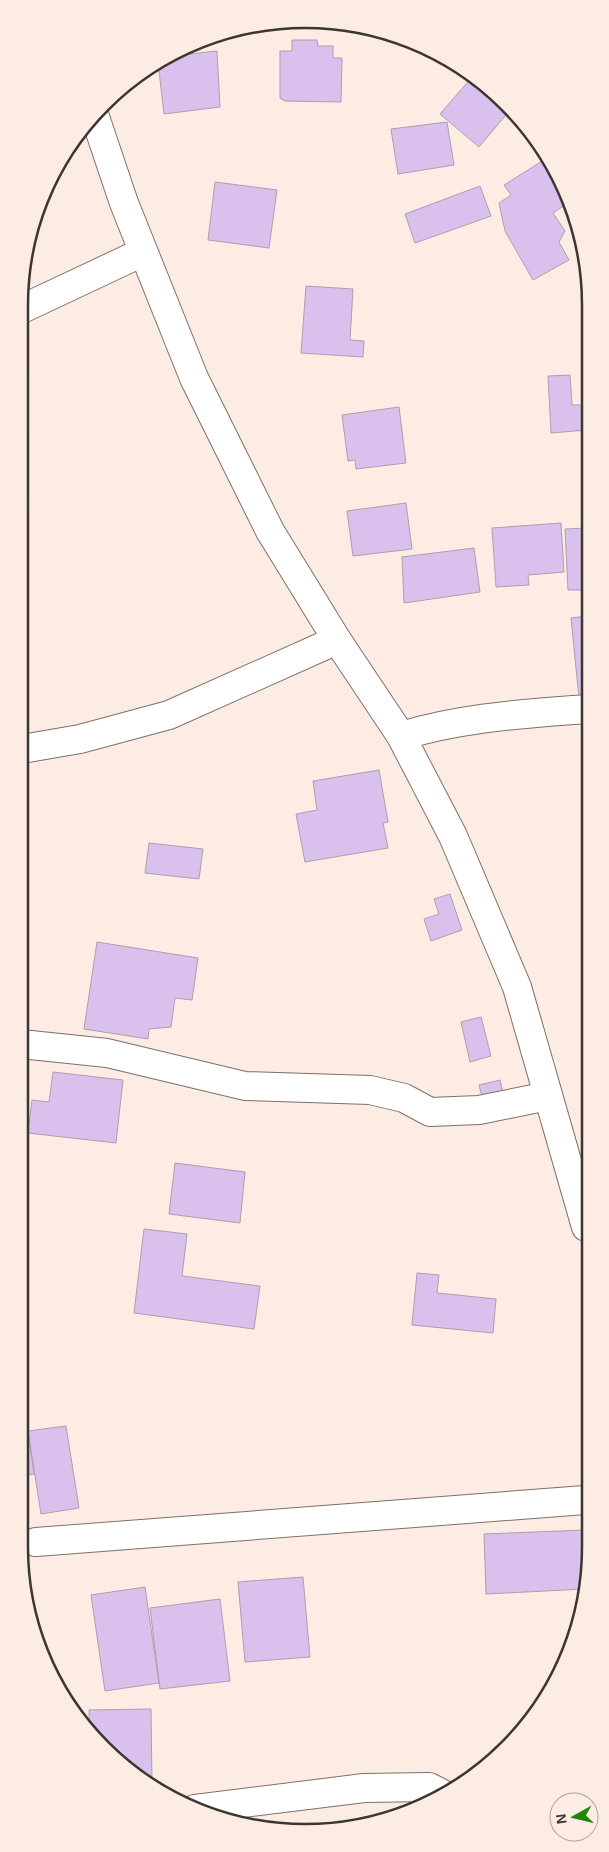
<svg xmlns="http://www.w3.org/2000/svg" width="609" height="1852" viewBox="0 0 609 1852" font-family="Helvetica,sans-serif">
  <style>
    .building { fill: #dac1ed; stroke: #a8a1ae }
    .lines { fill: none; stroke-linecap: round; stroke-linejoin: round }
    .minor-casing { stroke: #7e7068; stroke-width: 30 }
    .tertiary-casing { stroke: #7e7068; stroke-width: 30 }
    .minor { stroke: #fff; stroke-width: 28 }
    .tertiary { stroke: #fff; stroke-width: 28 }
    .rim { fill: none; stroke: #3c3632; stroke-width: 2.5 }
  </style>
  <rect width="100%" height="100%" fill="#fcece3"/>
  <path class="building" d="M292 40H317L318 46H333V58H342L341 102 285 101 280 98V51H292Z
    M217 51 220 107 164 114 158 62 171 56Z
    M472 77 511 109 479 147 440 114Z
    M447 122 454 165 398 174 391 129Z
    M547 158 561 178 568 203 553 213 565 231 559 242 569 260 533 280 505 231 499 203 511 195 504 185Z
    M215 182 277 190 269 248 208 240Z
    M480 186 491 216 415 243 405 214Z
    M306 286 353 289 350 340 364 341 363 357 301 353Z
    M570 375 572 405H587V430L551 433 548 376Z
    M399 407 406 463 356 469 355 460 348 461 342 415Z
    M406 503 412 549 353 556 347 511Z
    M561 523 564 572 528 575 529 585 496 587 492 528Z
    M587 528V594L584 590H568L565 529Z
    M474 548 480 592 404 603 402 557Z
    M587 616V697L579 698 571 618Z
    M379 770 388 822 383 823 388 848 305 862 296 814 317 810 313 781Z
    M149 843 203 849 199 879 145 873Z
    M450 894 462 930 431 941 424 919 439 914 434 899Z
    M97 942 198 958 192 1000 175 998 171 1027 149 1029 148 1039 84 1029Z
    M481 1017 491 1056 470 1062 461 1022Z
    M53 1072 123 1080 116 1143 28 1133 32 1100 49 1102Z
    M500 1080 505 1101 484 1105 479 1085Z
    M175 1163 245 1172 240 1223 169 1214Z
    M144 1229 187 1234 182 1276 260 1286 254 1329 134 1313Z
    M417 1273 439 1275 437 1293 496 1299 493 1333 412 1325Z
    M66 1426 79 1508 41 1514 28 1431Z
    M29 1438 34 1474 19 1476V1440Z
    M585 1530V1589L486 1594 484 1534Z
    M303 1577 310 1657 245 1662 238 1582Z
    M145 1587 159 1683 105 1691 91 1595Z
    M220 1599 230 1681 160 1689 150 1608Z
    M151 1709 152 1784 90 1736 89 1710Z"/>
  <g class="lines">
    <g class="minor-casing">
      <path id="minor" d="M24 308 143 252
        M401 736C462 717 524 714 587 709
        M22 749 80 739 169 715 337 640
        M21 1044 107 1053 245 1086 370 1090 404 1098 430 1112 479 1110 548 1096
        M36 1542 585 1500
        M195 1809 364 1788 429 1787 441 1793"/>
    </g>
    <g class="tertiary-casing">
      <path id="tertiary" d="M95 117 124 203 194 378 270 531 337 640 401 736 453 836 517 987 586 1227"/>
    </g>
    <use href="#minor" class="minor"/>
    <use href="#tertiary" class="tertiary"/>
  </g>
  <path d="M0 0H609V1852H0ZM305 28H305A277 277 0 0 1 582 305V1547A277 277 0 0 1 305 1824H305A277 277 0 0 1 28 1547V305A277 277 0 0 1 305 28Z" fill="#fcece3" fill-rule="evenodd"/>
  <path class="rim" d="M305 28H305A277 277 0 0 1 582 305V1547A277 277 0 0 1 305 1824H305A277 277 0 0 1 28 1547V305A277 277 0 0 1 305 28Z"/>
  <g transform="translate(574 1817) rotate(262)"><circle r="24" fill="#fcece3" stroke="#afa39c"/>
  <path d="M0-4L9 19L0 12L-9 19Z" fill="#1d8800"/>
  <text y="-8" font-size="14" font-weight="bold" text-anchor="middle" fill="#3c3632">N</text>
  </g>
</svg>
